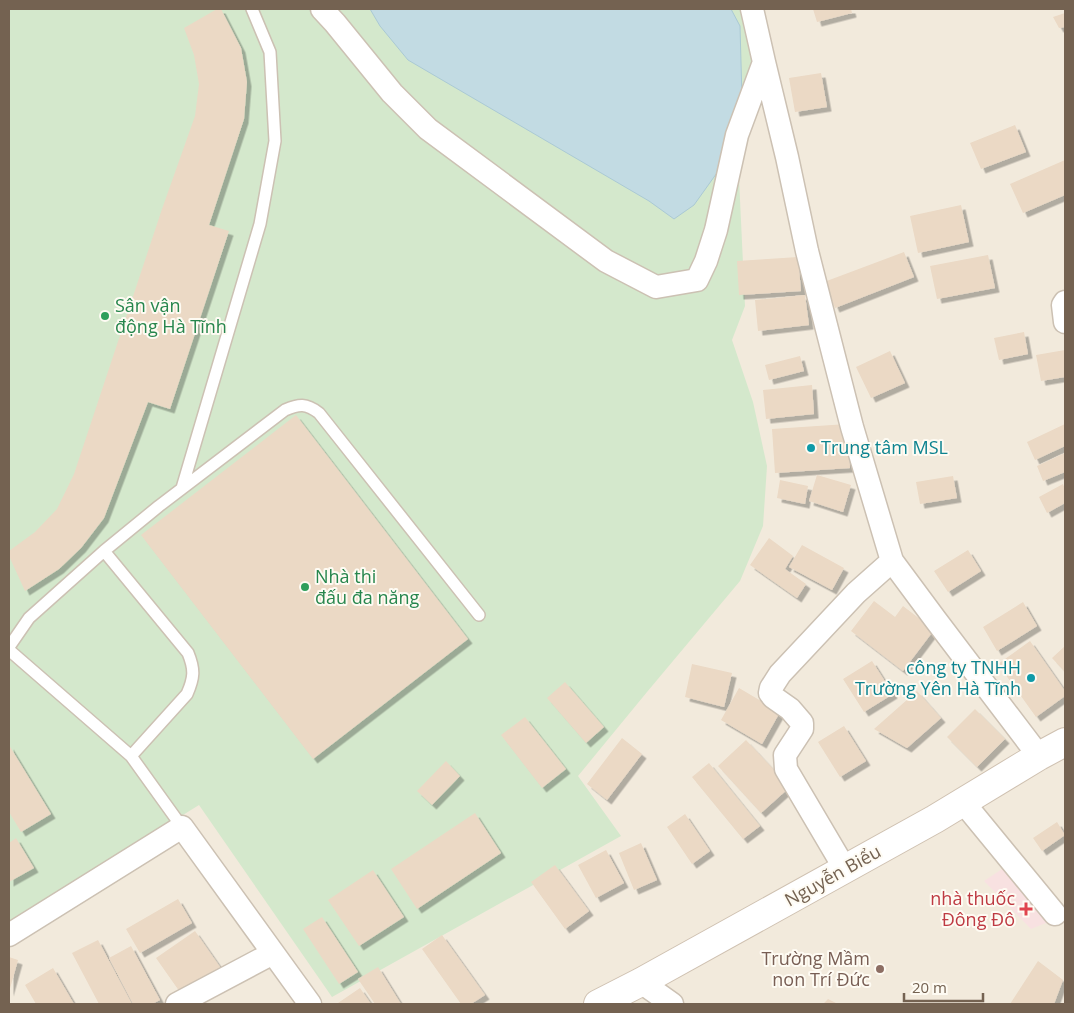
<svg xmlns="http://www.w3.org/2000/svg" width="1074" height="1013" viewBox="0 0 1074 1013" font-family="'Open Sans',sans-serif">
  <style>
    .residential { fill: #f2eadc }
    .medical { fill: #f8e1e1 }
    .green { fill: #d4e8cc }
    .water { fill: #c2dbe3; stroke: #aac9d4 }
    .building { fill: #ebd9c5; filter: url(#shadow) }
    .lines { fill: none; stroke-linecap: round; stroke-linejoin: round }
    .lane-casing { stroke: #ccc1b3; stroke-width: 14 }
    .street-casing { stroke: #ccc1b3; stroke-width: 25 }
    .secondary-casing { stroke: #cfc1b1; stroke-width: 30 }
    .lane { stroke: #fff; stroke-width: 11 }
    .street { stroke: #fff; stroke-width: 22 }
    .secondary { stroke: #fff; stroke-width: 28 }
    .leisure-dot { fill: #2e9e5b; stroke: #fefbf3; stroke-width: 2 }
    .culture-dot { fill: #0f9aa8; stroke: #fefbf3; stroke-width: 2 }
    .health-dot { fill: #e0444e; stroke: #fefbf3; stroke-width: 2 }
    .education-dot { fill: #8d6e63; stroke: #fefbf3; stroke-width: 2 }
    .labels { text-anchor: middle; stroke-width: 4; stroke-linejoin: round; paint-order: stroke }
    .leisure-label { font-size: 18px; fill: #27864d; stroke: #fefbf3; text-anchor: start }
    .culture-label { font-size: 18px; fill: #0d838f; stroke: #fefbf3; text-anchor: start }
    .street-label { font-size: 18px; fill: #746251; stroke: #fefbf3 }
    .health-label { font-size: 18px; fill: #be3a42; stroke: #fefbf3; text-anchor: end }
    .education-label { font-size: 18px; fill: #785e54; stroke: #fefbf3; text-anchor: end }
  </style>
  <defs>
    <filter id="shadow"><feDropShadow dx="4.5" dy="4.5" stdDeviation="0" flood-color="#0004"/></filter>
  </defs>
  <rect width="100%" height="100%" fill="#fbf7ed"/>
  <path class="residential" d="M9 9H1065V1004H9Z"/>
  <path class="medical" d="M1005 867 1051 921 1031 929 984 881Z"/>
  <path class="green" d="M9 9H750L760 44 738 157 745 306 732 340 753 402 767 466 763 526 740 581 647 692 578 776 621 836 332 997 199 805 9 923Z"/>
  <path class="water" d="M370 9H731L740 26 742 99 719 170 694 205 674 219 649 201 408 60 380 26Z"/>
  <path class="building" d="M217 9H221L241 48 247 82 244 119 209 225 229 231 170 409 148 402 104 518 81 548 59 569 25 591 9 556V551L35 532 57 509 74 474 162 209 195 116 199 84 194 55 184 28Z
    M813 9H851L852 13 817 22Z
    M1065 13V27L1059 28 1053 17Z
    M821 73 827 107 795 112 789 78Z
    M1015 125 1026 152 981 169 970 143Z
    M1065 160V195L1023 213 1010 184Z
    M961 205 969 242 918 253 910 216Z
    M904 252 914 277 835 308 824 282Z
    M988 255 995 288 937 299 930 266Z
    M798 257 801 291 739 295 737 261Z
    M805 295 809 325 758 331 755 300Z
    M1024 332 1028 354 999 360 994 338Z
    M1065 350V377L1041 381 1036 355Z
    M890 351 905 383 871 398 856 367Z
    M800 356 804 371 769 380 765 365Z
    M812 385 814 414 766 419 763 390Z
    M296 415 468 639 313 759 141 535Z
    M847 424 850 468 775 473 772 429Z
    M1065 424V446L1035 460 1027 442Z
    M1065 453V472L1043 481 1037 466Z
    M817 475 851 485 843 512 809 501Z
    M953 476 957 498 920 504 916 482Z
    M780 480 808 486 805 504 777 498Z
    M1063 484 1065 489V503L1047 513 1039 497Z
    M769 538 793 556 785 569 806 584 797 598 750 565Z
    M802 545 844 568 832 590 789 567Z
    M968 550 981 571 948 592 934 571Z
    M874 601 895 617 903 606 934 630 903 671 851 631Z
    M1023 602 1037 626 997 651 983 627Z
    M1030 641 1065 691V696L1036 717 998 664Z
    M1065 646V672L1052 658Z
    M872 661 893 694 864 712 843 679Z
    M692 664 732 673 724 707 685 697Z
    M565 682 604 727 586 743 547 698Z
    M739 688 780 712 762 744 721 720Z
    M917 691 941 718 907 748 874 729Z
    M975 709 1005 739 977 767 947 737Z
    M525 717 566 769 542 788 501 735Z
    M844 726 866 761 840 777 818 742Z
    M622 738 642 754 607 800 587 784Z
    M746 740 790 787 761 813 718 766Z
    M9 745 51 814 21 832 9 812Z
    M446 761 460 776 432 805 417 791Z
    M709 763 760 826 743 839 692 777Z
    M475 813 501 853 417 909 391 869Z
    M685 814 710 851 692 864 667 827Z
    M1057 822 1065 835 1042 851 1033 838Z
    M16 838 34 868 9 882V843Z
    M641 843 657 880 634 890 619 853Z
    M606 850 624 883 596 898 578 865Z
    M555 865 589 911 565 929 531 882Z
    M373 870 404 917 359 946 328 900Z
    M178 899 192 923 140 953 126 929Z
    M322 917 358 972 339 984 303 929Z
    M195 931 227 977 182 995 156 958Z
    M442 935 485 995 471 1004H461L422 949Z
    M98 940 132 1004H99L72 953Z
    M131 946 160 1000 152 1004H133L109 958Z
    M9 957 18 960 9 992Z
    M1038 961 1063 980 1054 1004H1010Z
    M378 967 401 1004H375L358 979Z
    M53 968 74 1004H36L25 985Z
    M360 988 371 1004H339L338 1003Z
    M828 999 838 1004H823Z"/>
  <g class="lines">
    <g class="lane-casing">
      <path id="lane" d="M182 488 260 224 275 141 270 52 252 9
        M104 551 188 653C195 670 194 678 187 694L131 756
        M9 647 29 618 104 551 159 506 285 410C299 404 306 403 319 413L479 615
        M9 650 131 756 182 827"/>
    </g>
    <g class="street-casing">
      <path id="street" d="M322 9 335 23 392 93 428 129 606 261 656 287 697 280 706 261 716 230 737 135 764 62
        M752 9 764 62 787 157 807 251 852 427 892 561 935 619 1039 756
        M1065 302 1063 305 1065 322
        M963 802 1055 914
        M845 869 786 769 785 755 802 729V723L790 709 773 697 770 693 771 688 780 674 856 593 892 561
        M9 935 182 827 310 1004
        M641 982 672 1004
        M177 1004 273 953"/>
    </g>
    <g class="secondary-casing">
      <path id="secondary" d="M598 1004 641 982 935 819 1039 756 1065 742"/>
    </g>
    <use href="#lane" class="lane"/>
    <use href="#street" class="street"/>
    <use href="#secondary" class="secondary"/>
  </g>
  <g class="leisure-dot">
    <circle cx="105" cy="316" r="5"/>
    <circle cx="305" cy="587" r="5"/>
  </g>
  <g class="culture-dot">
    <circle cx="811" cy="448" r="5"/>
    <circle cx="1031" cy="678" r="5"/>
  </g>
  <path class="health-dot" d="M1023.5 901.5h5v5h5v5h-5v5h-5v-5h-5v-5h5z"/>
  <circle class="education-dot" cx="880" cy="969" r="5"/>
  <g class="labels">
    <g class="leisure-label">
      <text x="115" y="312">Sân vận<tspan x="115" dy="21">động Hà Tĩnh</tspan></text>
      <text x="315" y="583">Nhà thi<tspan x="315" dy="21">đấu đa năng</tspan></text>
    </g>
    <g class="culture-label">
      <text x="821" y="454">Trung tâm MSL</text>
      <text x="1021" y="674" text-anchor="end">công ty TNHH<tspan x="1021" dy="21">Trường Yên Hà Tĩnh</tspan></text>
    </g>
    <g class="street-label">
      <text transform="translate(833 876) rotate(-29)" y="6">Nguyễn Biểu</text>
    </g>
    <g class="health-label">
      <text x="1015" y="905">nhà thuốc<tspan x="1015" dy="21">Đông Đô</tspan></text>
    </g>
    <g class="education-label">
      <text x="870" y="965">Trường Mầm<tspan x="870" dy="21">non Trí Đức</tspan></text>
    </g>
  </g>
  <rect width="1074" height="1013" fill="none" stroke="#746251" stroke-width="20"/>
  <path d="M904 993v8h79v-8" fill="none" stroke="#746251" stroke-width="2.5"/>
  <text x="912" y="993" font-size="15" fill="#746251" stroke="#fefbf3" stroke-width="4" paint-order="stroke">20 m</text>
</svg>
